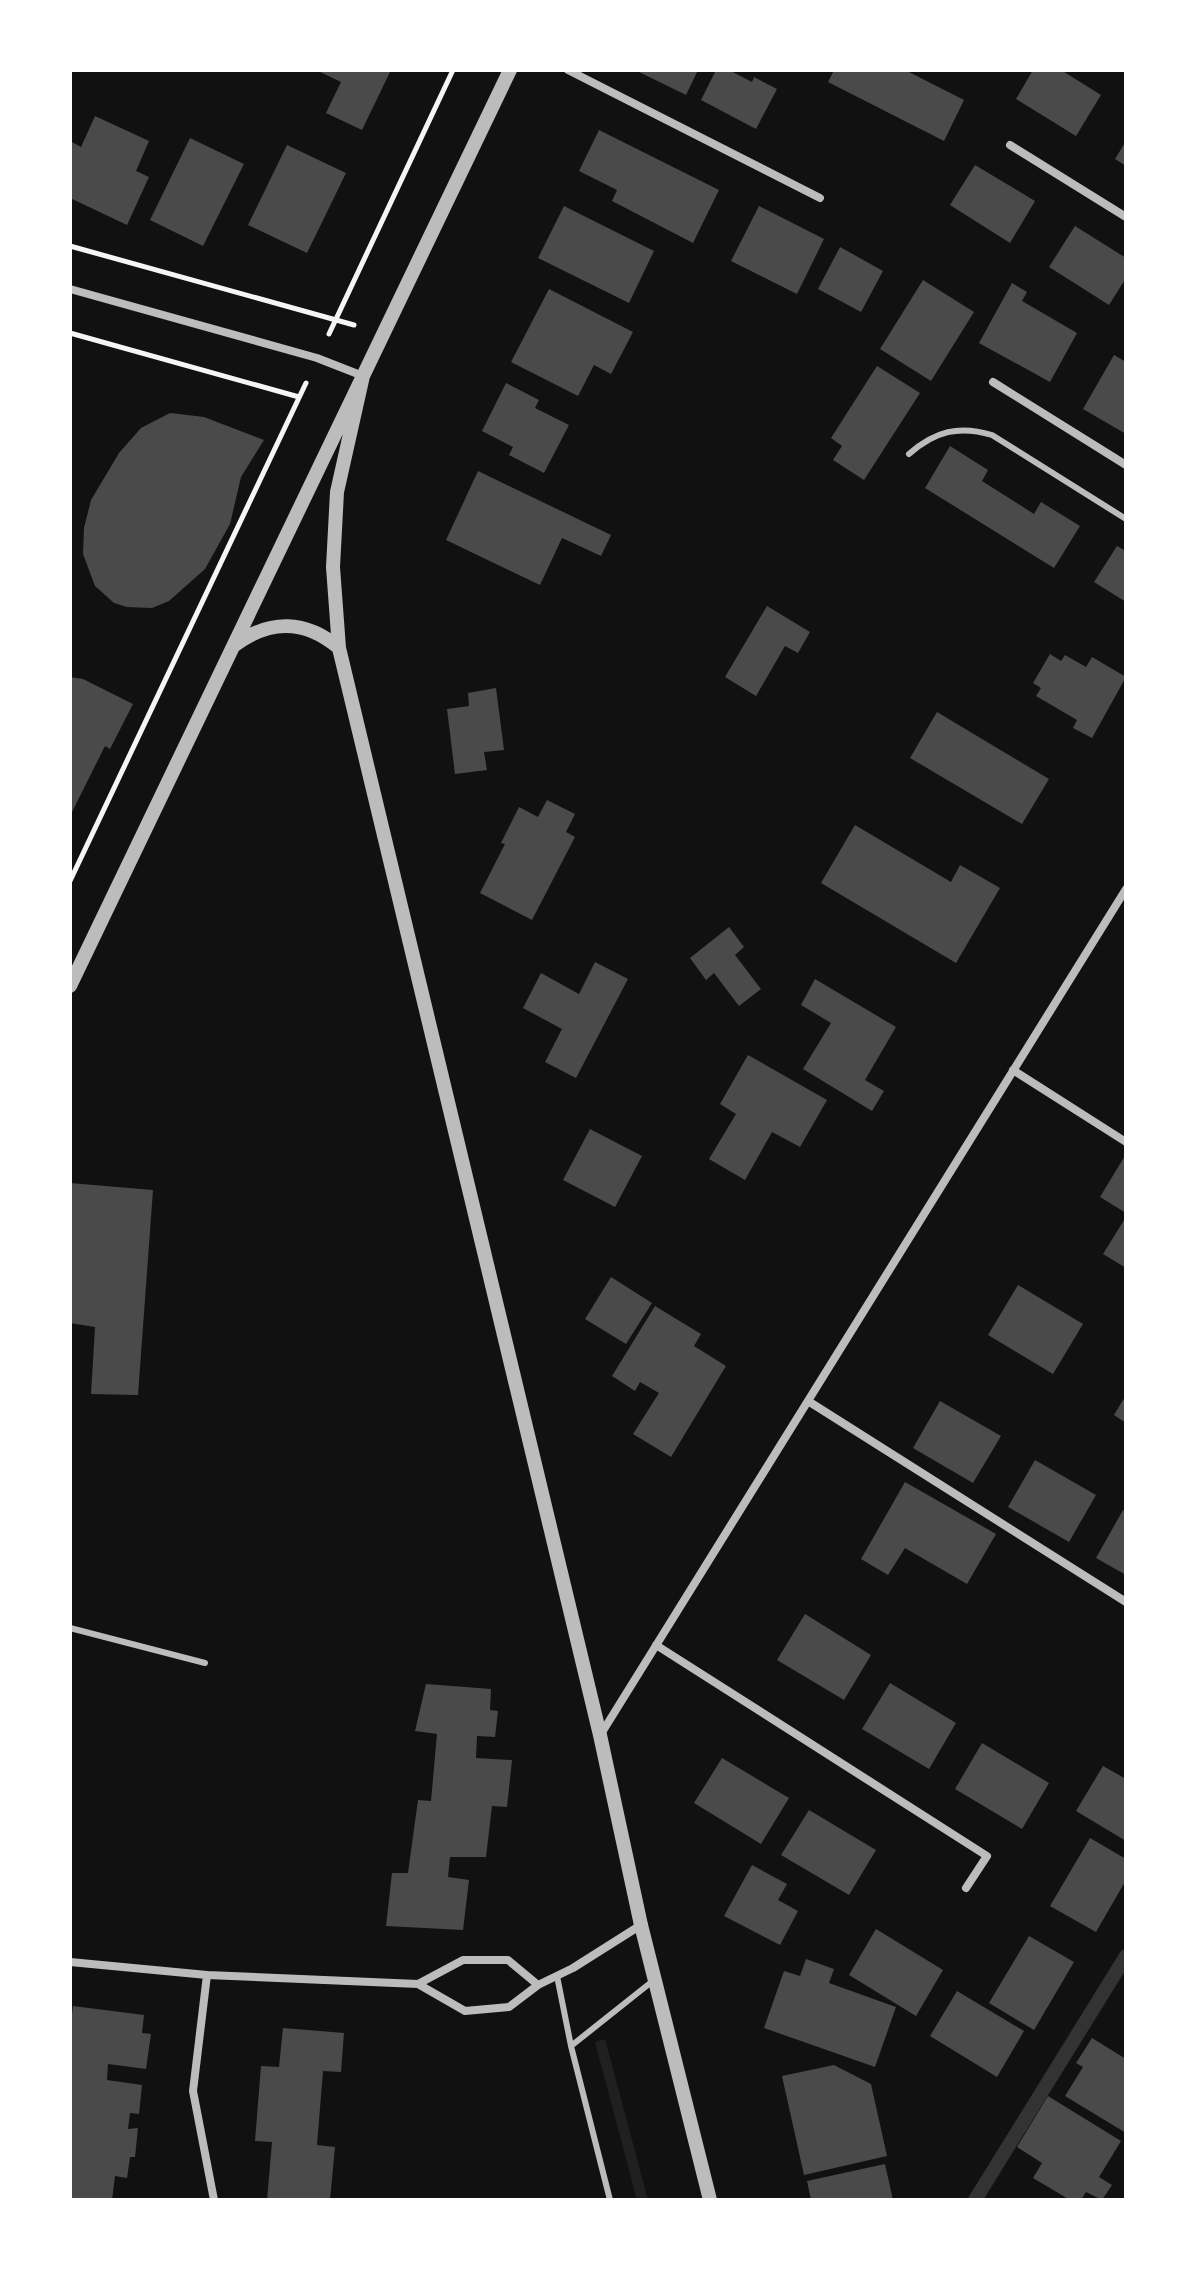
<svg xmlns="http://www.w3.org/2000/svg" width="1196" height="2270" viewBox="0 0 1196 2270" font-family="'Noto Sans',sans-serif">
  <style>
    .green { fill: #202020 }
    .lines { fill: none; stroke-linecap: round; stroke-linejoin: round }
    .stream { stroke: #333; stroke-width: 14 }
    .building { fill: #4a4a4a }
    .path { stroke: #f5f5f5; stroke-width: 5 }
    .service { stroke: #bcbcbc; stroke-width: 6 }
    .minor { stroke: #bcbcbc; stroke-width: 8 }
    .tertiary { stroke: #bcbcbc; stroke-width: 14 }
  </style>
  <rect width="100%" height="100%" fill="#111"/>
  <path class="green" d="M605 2039 648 2200H637L595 2042Z"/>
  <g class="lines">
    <path class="stream" d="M975 2200 1126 1956"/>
  </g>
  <path class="building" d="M316 70H391L362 130 326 113 341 82Z
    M635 70H698L686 95Z
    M716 70H729L752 82 754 77 777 89 756 129 701 100Z
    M834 70H905L964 100 944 141 828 82Z
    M1033 70H1061L1101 95 1076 136 1016 99Z
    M95 116 149 141 136 171 149 177 127 225 70 198V141L81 147Z
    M599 130 719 190 693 243 612 201 617 190 579 171Z
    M190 138 244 164 203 246 150 220Z
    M1126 141V166L1115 159Z
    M287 145 346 173 307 253 248 225Z
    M975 165 1035 201 1010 243 950 205Z
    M564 206 654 251 629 303 538 258Z
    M759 206 824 239 797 294 731 261Z
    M1075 226 1126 258V278L1109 305 1049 267Z
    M840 247 883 271 861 312 818 289Z
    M923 280 974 312 931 381 880 349Z
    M1012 283 1027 292 1022 301 1077 333 1050 382 979 343Z
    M549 289 633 332 611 374 594 365 578 396 511 362Z
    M1114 355 1126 362V434L1083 409Z
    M877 366 920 393 864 480 833 460 842 446 831 438Z
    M506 383 539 400 535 408 569 425 544 473 509 455 513 447 482 431Z
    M170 413 204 417 264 440 241 477 230 524 205 569 169 601 152 608 127 607 114 603 95 586 83 554 84 528 91 500 119 453 141 428Z
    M950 446 988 470 982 481 1034 514 1041 502 1080 526 1054 568 925 488Z
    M478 471 611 535 601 556 562 538 540 585 446 540Z
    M1117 546 1126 551V602L1094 582Z
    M767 606 810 632 798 653 785 646 756 696 725 677Z
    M1050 654 1061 661 1065 655 1086 667 1092 657 1126 677 1092 738 1073 728 1077 720 1036 696 1041 688 1033 683Z
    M70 677 83 679 133 704 110 749 105 746 70 816Z
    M496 688 504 750 484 752 487 770 455 774 447 709 469 706 468 693Z
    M937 712 1049 779 1022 824 910 758Z
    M547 800 575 814 566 832 575 837 532 920 480 893 505 844 501 843 519 807 538 817Z
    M855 825 951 882 960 865 1000 888 956 963 821 883Z
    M729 927 744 947 735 955 761 989 739 1006 714 973 706 980 690 958Z
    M595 962 628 979 576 1078 545 1062 562 1029 523 1008 541 973 579 994Z
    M815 979 896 1027 865 1080 884 1091 872 1111 803 1069 831 1023 801 1005Z
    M748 1055 827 1100 800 1147 772 1132 745 1180 709 1159 736 1114 720 1104Z
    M590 1129 642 1156 615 1207 563 1180Z
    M1126 1154V1213L1100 1197Z
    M70 1183 153 1190 138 1395 91 1394 95 1327 70 1323Z
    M1126 1217V1268L1103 1254Z
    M611 1277 652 1303 626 1344 585 1319Z
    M1018 1285 1083 1324 1053 1374 988 1335Z
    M655 1306 701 1334 694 1346 726 1366 671 1457 633 1434 659 1393 640 1382 635 1391 612 1376Z
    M1126 1395V1423L1114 1415Z
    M940 1401 1001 1436 973 1483 913 1448Z
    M1035 1460 1096 1495 1069 1542 1008 1507Z
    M905 1482 996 1534 967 1584 905 1548 888 1575 861 1559Z
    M1123 1510 1126 1512V1575L1096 1558Z
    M805 1614 871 1655 844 1700 777 1660Z
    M890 1683 956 1723 929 1769 862 1729Z
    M426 1684 491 1689 490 1710 498 1711 495 1737 477 1736 476 1758 512 1760 507 1807 492 1806 486 1857H450L448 1877 469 1880 463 1930 386 1926 392 1873H408L418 1800 431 1801 437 1734 415 1731Z
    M982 1743 1049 1783 1022 1829 955 1789Z
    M722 1758 789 1798 761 1844 694 1803Z
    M1103 1766 1126 1779V1841L1076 1811Z
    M809 1810 876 1850 849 1895 781 1855Z
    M1090 1838 1126 1859V1880L1096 1932 1050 1906Z
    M752 1865 787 1884 778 1900 798 1911 780 1945 724 1916Z
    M876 1929 943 1970 916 2016 849 1975Z
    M1029 1936 1074 1962 1034 2030 989 2003Z
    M806 1959 834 1969 829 1983 896 2007 875 2067 764 2028 784 1971 800 1976Z
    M957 1991 1024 2031 997 2077 930 2036Z
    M73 2006 144 2015 142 2033 151 2034 146 2069 108 2064 107 2080 142 2085 139 2114 130 2113 128 2129 138 2128 135 2157H130L127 2178 115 2176 112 2200H71L70 2031Z
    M283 2028 344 2033 341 2072 323 2071 317 2145 335 2147 330 2200H267L272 2142 255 2141 258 2103 261 2066 279 2067Z
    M1092 2038 1126 2059V2133L1065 2096 1083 2067 1076 2063Z
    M834 2065 871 2084 887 2156 804 2175 782 2076Z
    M1048 2096 1121 2141 1099 2177 1112 2185 1102 2200 1086 2192 1081 2200H1070L1033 2178 1042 2163 1017 2147Z
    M885 2164 893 2200H811L807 2181Z"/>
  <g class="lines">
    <path class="path" d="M70 246 354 325
      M70 333 299 397
      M329 334 453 70
      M70 881 306 383"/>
    <path class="service" d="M909 454C935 431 959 425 992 435L1126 519
      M70 1628 205 1663
      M557 1976 571 2046
      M610 2200 571 2046 654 1980"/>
    <path class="minor" d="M568 70 820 198
      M1010 145 1126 217
      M70 289 317 358 363 376
      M993 382 1126 465
      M1013 1070 1126 1142
      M808 1401 1126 1602
      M656 1645 987 1856 966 1888
      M601 1734 1126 889
      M70 1962 207 1975
      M418 1984 465 2011 509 2007 538 1985 573 1968 641 1925
      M214 2200 193 2091 207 1975 418 1984 463 1960H508L538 1985"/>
    <path class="tertiary" d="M363 376 337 492 333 567 339 648 600 1735 641 1925 710 2200
      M235 645C270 619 306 620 339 648
      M70 986 510 70"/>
  </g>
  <rect width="1196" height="2270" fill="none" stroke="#ffffff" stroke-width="144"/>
</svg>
